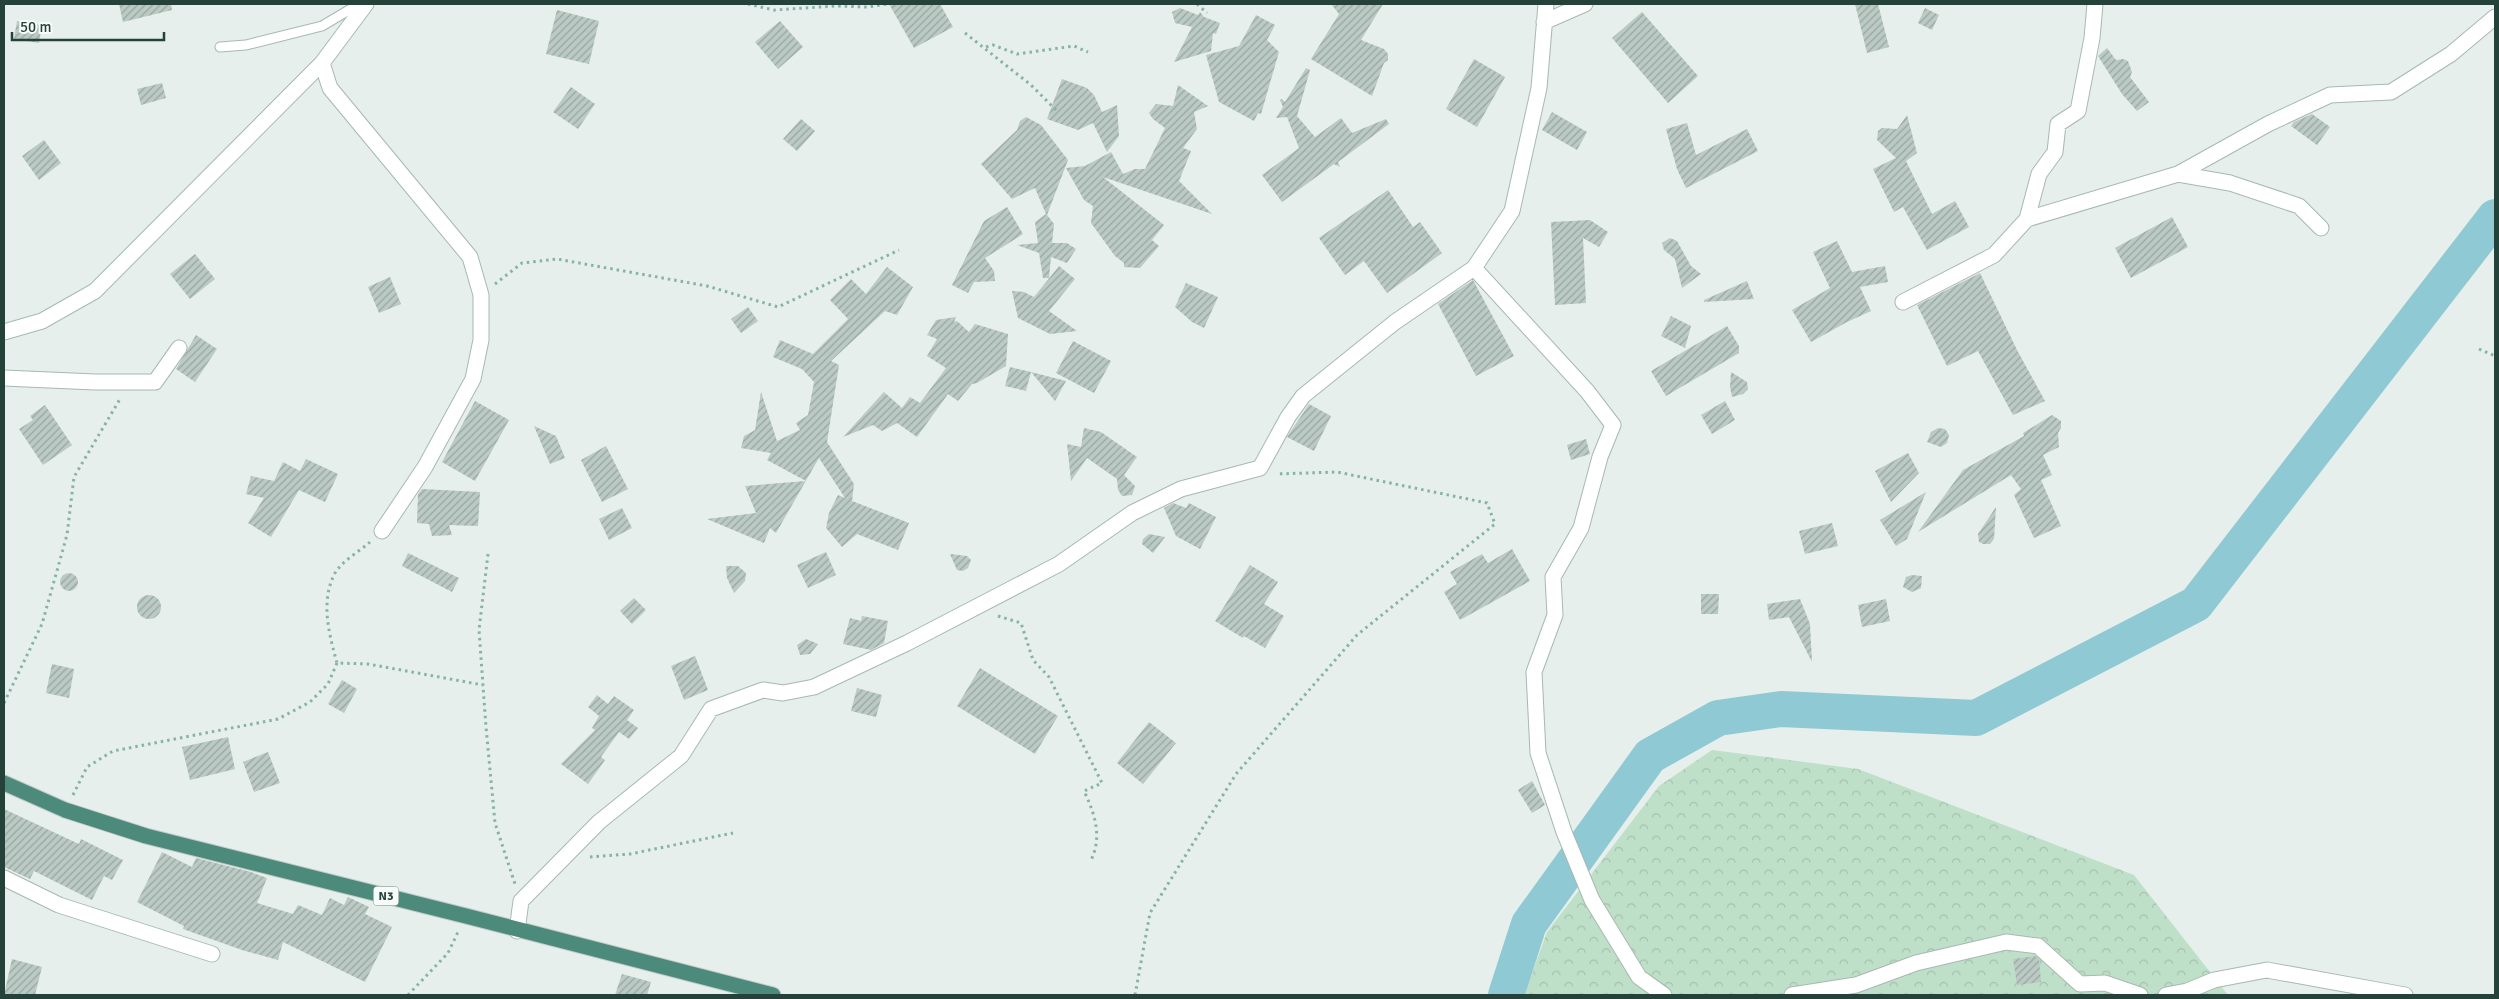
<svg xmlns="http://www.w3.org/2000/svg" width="2499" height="999" viewBox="0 0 2499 999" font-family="Signika,sans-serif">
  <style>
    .forest { fill: url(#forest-crowns) }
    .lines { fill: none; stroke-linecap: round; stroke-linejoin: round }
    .river { stroke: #8ec9d4; stroke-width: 36 }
    .building { fill: url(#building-hatch) }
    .service-casing { stroke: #a8b8b2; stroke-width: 11 }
    .minor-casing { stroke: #a8b8b2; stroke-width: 17 }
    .trunk-casing { stroke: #c2cac8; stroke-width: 17 }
    .path { stroke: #86b3a5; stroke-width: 3; stroke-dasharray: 2.5 4; stroke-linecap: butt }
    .service { stroke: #fff; stroke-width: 9 }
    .minor { stroke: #fff; stroke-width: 15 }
    .trunk { stroke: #4c8a7c; stroke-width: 15 }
    .labels { text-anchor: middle; stroke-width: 4; stroke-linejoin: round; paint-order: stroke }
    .shield { fill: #f7fbf9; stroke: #637a73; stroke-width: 1 }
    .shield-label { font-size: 12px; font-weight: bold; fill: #24423a }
  </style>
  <defs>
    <pattern id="forest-crowns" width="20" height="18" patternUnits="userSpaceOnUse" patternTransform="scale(1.25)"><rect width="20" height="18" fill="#bfe0c8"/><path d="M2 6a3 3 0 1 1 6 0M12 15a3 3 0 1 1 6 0" fill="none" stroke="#a4c1ad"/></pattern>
    <pattern id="building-hatch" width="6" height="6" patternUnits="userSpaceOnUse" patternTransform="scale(1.25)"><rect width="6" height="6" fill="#bbcac4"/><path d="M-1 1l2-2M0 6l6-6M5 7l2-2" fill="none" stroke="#98a6a0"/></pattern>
  </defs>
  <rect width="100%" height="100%" fill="#e6efeb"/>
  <path class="forest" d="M1712 750 1858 769 2134 875 2228 995H1524L1547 932 1659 786Z"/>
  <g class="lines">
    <path class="river" d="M1506 995 1529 924 1650 756 1718 718 1781 709 1976 718 2196 604 2495 217"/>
  </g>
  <path class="building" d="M119 4H171L172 10 123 22Z
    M889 4H940L953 27 914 48Z
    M1331 4H1383L1361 40 1384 49 1388 54V60L1384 63 1372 96 1311 59 1339 14Z
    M1855 4H1878L1889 47 1867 53Z
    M1180 8 1198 15 1200 12 1204 17 1220 23 1216 34 1213 33 1211 51 1174 62 1192 27 1175 23 1172 12Z
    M1925 8 1939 15 1932 30 1918 23Z
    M557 10 599 21 589 64 546 54Z
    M1642 12 1698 76 1668 103 1612 38Z
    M1256 15 1275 25 1267 40 1279 52 1261 114 1258 113 1254 121 1219 102 1206 55 1239 46Z
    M17 21 42 25 39 43 14 39Z
    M780 21 803 47 778 69 755 42Z
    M2107 48 2116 60 2123 59 2128 61 2132 72 2130 77 2149 102 2137 111 2122 94 2098 56Z
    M1474 59 1505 77 1477 127 1446 109Z
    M1306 68 1310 70 1297 116 1315 137 1341 118 1352 133 1386 119 1389 124 1338 162 1340 167 1334 164 1282 202 1262 175 1299 148 1287 117 1276 118 1283 107 1280 100 1282 99 1285 102Z
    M1062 79 1087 88 1094 95 1102 112 1117 105 1119 136 1107 152 1093 123 1078 130 1047 119Z
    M162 83 166 98 141 105 137 89Z
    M1178 85 1208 106 1194 112 1197 129 1183 148 1191 151 1179 181 1212 214 1103 177 1164 225 1152 240 1159 246 1140 268 1124 267V263L1115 256 1091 223 1093 206 1084 200 1066 168 1085 166 1111 152 1123 174 1135 169H1145L1165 128 1153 119 1149 113 1156 104 1173 106Z
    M571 87 595 104 578 129 553 112Z
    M1552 112 1587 132 1577 150 1542 130Z
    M2312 114 2330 127 2317 145 2291 126 2294 122Z
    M1907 115 1917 153 1906 161 1932 214 1955 201 1969 227 1927 250 1903 207 1894 212 1873 169 1896 158 1877 140 1878 131 1882 128 1897 129Z
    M1026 117 1041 125 1068 160 1047 215 1054 224 1052 243H1067L1076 249 1067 263 1051 257 1049 278H1043L1039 253 1017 245 1038 243 1035 222 1046 214 1035 188 1012 199 981 164 1017 130 1020 121Z
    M801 119 815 131 797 151 783 139Z
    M1687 123 1696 155 1747 129 1758 151 1686 188 1677 169 1666 129Z
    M44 140 61 163 39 180 22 156Z
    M1388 190 1413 227 1420 222 1442 253 1387 293 1364 261 1345 275 1319 238Z
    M1007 207 1023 234 985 258 994 271 995 281 974 282 968 293 952 285 984 221Z
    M2172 217 2188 247 2131 278 2115 248Z
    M1590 220 1608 232 1599 247 1583 238 1586 303 1555 305 1551 222Z
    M1670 238 1677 241 1691 266 1701 274 1682 288 1675 259 1664 250 1662 243Z
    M1837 241 1852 272 1885 266 1888 282 1860 287 1871 311 1847 322 1811 342 1792 310 1830 288 1813 252Z
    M195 254 215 279 190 299 170 274Z
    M1059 266 1075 279 1049 311 1077 331 1050 334 1018 318 1012 291 1024 292 1034 297Z
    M887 267 913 287 897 315 885 311 831 361 839 365 827 442 854 484 852 501 909 523 898 550 857 534 842 547 826 528 829 513 838 495 845 498 819 458 776 533 770 528 764 543 707 519 756 513 745 486 806 481 767 460 771 453 741 448 744 436 755 430 761 392 777 441 800 430 796 423 808 415 814 382 802 369 773 357 780 340 813 354 848 319 830 300 851 279 866 294Z
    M1980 273 2017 350 2045 401 2013 415 1978 351 1947 366 1917 305Z
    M390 277 401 304 379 313 368 287Z
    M1473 280 1514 356 1476 376 1438 304Z
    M1747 281 1754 299 1704 302V300Z
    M1186 283 1218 297 1204 328 1192 322 1175 307Z
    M748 307 758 321 741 333 731 319Z
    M1671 316 1691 326 1685 348 1661 336Z
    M956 317 954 322 957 321 969 332 975 324 1008 334 1006 366 977 383 972 384 958 401 948 394 917 437 897 423 882 431 873 425 843 437 884 392 902 408 910 397 920 403 946 368 927 356 937 339 927 335 936 320Z
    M1727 326 1739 346V353L1666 396 1651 371Z
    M196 335 217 349 195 382 176 369Z
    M1073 341 1111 361 1094 393 1056 373Z
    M1010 367 1031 372 1026 391 1005 386Z
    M1031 372 1066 381 1055 401Z
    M1731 372 1747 382 1748 389 1743 394 1732 397 1730 387Z
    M475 401 509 420 475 481 442 462Z
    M1725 401 1735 420 1712 434 1701 415Z
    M1309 404 1331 416 1314 451 1287 437Z
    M45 405 72 445 43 465 19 429 33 420 30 416Z
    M2052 415 2061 421V428L2058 433 2059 447 2043 455 2052 475 2041 480 2061 526 2034 538 2014 495 2021 489 2011 475 1918 532 1963 470 2024 436 2023 433Z
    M534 426 556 436 565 458 550 464Z
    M1084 428 1101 432 1137 457 1124 475 1135 486 1132 495 1122 496 1118 490 1117 479 1087 458 1071 481 1067 444 1081 447Z
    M1938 428 1945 429 1949 435 1947 443 1941 447 1927 442 1931 432Z
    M1586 439 1590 454 1571 460 1567 445Z
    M606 446 628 489 602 502 581 460Z
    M1908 453 1919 473 1891 502 1875 471Z
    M306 459 338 474 325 502 299 490 271 537 248 523 264 498 246 494 251 476 274 481 283 462 300 471Z
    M422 489 480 492 478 526 449 525 452 535 432 536 429 524 417 523 418 494Z
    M1926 492 1907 539 1896 546 1880 520Z
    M1173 503 1186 508 1189 503 1216 517 1200 549 1176 536 1164 508Z
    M1996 507 1994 539 1990 544H1983L1979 542 1978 534Z
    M622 508 632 528 609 540 599 519Z
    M1832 523 1838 546 1805 554 1799 531Z
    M1149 534 1165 537 1153 553 1142 544 1143 539Z
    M1512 549 1530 581 1460 620 1444 592 1457 584 1450 572 1482 554 1488 563Z
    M826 552 836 575 808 588 797 565Z
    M408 553 459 578 452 592 402 566Z
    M950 554 967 556 971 560 968 568 963 571 957 570Z
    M1250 565 1278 582 1264 604 1284 616 1265 648 1244 636 1243 638 1215 621Z
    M726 566H738L746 573 745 581 734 593 727 578Z
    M60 582a9 9 0 1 1 18 0a9 9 0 1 1-18 0Z
    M1912 575 1922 576 1921 588 1912 592 1903 587 1906 577Z
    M1701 594H1719L1718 614H1701Z
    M137 607a12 12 0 1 1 24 0a12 12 0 1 1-24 0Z
    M634 598 646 610 632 624 620 611Z
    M1800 599 1810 624 1812 662 1789 617 1769 620 1767 604Z
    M1886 599 1890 621 1862 627 1858 605Z
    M862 616 888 621 884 643 871 650 843 644 850 618 861 621Z
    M806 639 818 644 810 654 800 655 797 645Z
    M695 656 708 690 684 700 671 666Z
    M52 664 74 669 69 698 46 693Z
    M980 668 1058 716 1035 754 957 706Z
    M342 680 357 689 344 713 328 704Z
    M857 688 882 695 876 717 851 711Z
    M597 695 608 704 614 696 634 710 627 720 638 728 629 739 619 732 601 757 605 760 588 784 561 764 595 730 592 728 599 716 588 707Z
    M1149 722 1176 743 1143 784 1117 763Z
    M228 737 235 769 190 780 182 747Z
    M268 752 280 783 254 792 243 762Z
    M1532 781 1545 805 1532 813 1518 790Z
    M4 809 79 844 81 839 123 860 112 880 104 876 92 900 34 871 30 879 4 867Z
    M162 852 192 867 196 858 251 872 267 878 257 903 293 914 298 905 322 915 330 898 344 905 348 897 369 907 365 914 392 927 365 982 283 942 278 960 242 950 183 929 184 926 137 902Z
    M2035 956 2039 959 2041 982 2017 985 2013 959Z
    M12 959 42 967 35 995H4Z
    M622 974 651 982 647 995H615Z"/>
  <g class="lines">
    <g class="service-casing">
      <path id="service" d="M220 47 246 45 322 26 359 4"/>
    </g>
    <g class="minor-casing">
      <path id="minor" d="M1544 22 1585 4
        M322 63 330 88 470 257 481 295V340L473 379 425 467 382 531
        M2178 174 2268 124 2330 95 2391 92 2451 54 2495 17
        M2027 219 2178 174 2230 183 2299 206 2321 228
        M1474 268 1587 391 1613 425 1600 457 1581 528 1553 577 1555 615 1534 672 1538 753 1564 832 1592 900 1639 977 1664 995
        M1903 302 1994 255 2027 219 2039 174 2055 152 2058 124 2078 111 2092 38 2095 4
        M4 332 42 321 95 291 322 63 366 4
        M4 378 95 382H155L179 348
        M4 878 59 905 212 954
        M517 931 521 901 599 822 681 756 711 709 763 690 783 693 814 687 907 643 1059 564 1132 513 1181 489 1260 468 1288 417 1303 396 1395 322 1474 268 1512 211 1539 88 1546 4
        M1792 995 1856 985 1916 963 2006 942 2038 946 2080 984 2105 983 2140 995
        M2166 995 2187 991 2214 980 2267 970 2405 995"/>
    </g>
    <g class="trunk-casing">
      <path id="trunk" d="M4 783 65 810 146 836 466 916 773 995"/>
    </g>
    <path class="path" d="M748 4 774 10 836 6 868 7 887 4
      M1197 4 1207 13
      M965 33 1031 85 1056 110
      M986 47 993 45 1017 54 1074 46 1088 52
      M495 284 522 263 557 259 707 286 778 307 899 250
      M2479 349 2495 356
      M370 542C360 551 342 561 335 573 320 601 329 634 337 663L368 664 483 685
      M488 554 479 630 486 727 495 823 515 884
      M998 616 1021 623 1033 660 1049 677 1102 783 1084 791C1095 814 1103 838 1090 862
      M4 703 42 624 67 535 74 477 120 399
      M73 795 87 767 113 751 278 719 310 702 328 684 337 663
      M590 857 630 854 733 833
      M408 995 448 953 458 932
      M1135 995 1150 913 1236 774 1357 635 1495 524 1487 503 1337 472 1276 474"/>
    <use href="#service" class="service"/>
    <use href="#minor" class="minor"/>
    <use href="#trunk" class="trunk"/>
  </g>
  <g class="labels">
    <rect class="shield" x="373.5" y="886.5" width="25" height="19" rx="4"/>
    <g class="shield-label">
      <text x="386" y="900">N3</text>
    </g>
  </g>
  <rect width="2499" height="999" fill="none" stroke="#24423a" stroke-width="10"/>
  <path d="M12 32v8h152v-8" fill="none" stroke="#24423a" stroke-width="2.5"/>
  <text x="20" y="32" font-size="15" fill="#24423a" stroke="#f7fbf9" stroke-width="4" paint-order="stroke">50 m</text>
</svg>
